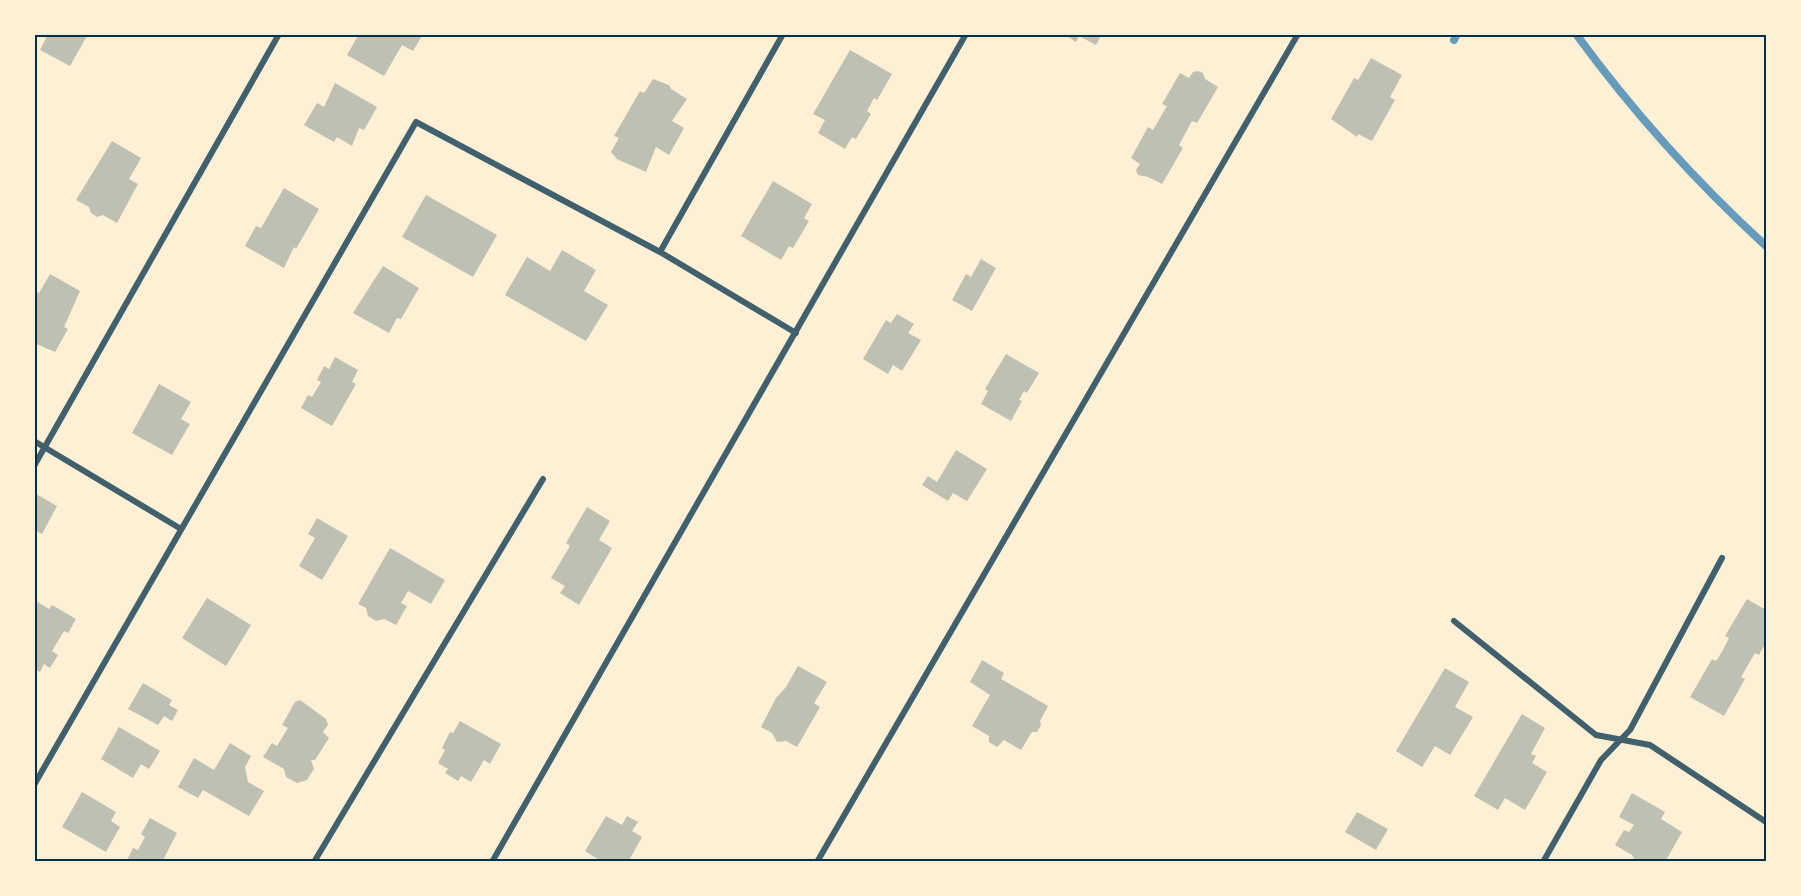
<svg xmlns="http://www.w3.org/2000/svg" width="1801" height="896" viewBox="0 0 1801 896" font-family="'Public Sans',sans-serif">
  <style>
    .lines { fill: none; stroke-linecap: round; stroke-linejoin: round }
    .stream { stroke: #669bbc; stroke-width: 8 }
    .building { fill: #bec0b2 }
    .minor { stroke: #3f606c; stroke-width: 6 }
    .neatline { fill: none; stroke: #003049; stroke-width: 2 }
  </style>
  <rect width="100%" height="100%" fill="#fdf0d5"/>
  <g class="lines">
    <path class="stream" d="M1576 34C1633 112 1696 182 1766 246
      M1454 40 1457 34"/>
  </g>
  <path class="building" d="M48 34H88L70 66 40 50Z
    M359 34H423L413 51 402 45 384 76 347 55Z
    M1069 34H1102L1096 45 1079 36 1076 42 1068 37Z
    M850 50 892 74 877 100 874 98 867 111 871 114 856 139 852 137 845 149 818 133 825 120 813 114Z
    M1371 58 1402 75 1390 97 1395 100 1372 141 1358 134 1357 137 1331 119 1354 78 1358 80Z
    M1198 71 1203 73 1205 79 1218 87 1197 123 1192 121 1179 145 1183 148 1162 184 1148 177 1138 175 1136 170 1140 164 1131 158 1148 127 1153 130 1167 106 1162 104 1180 73 1189 78 1193 72Z
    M653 79 669 85 671 89 687 99 672 121 684 128 669 155 656 147 646 172 617 159 611 152 619 138 614 136 640 91 644 93Z
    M335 83 377 107 364 130 359 128 352 146 337 137 334 142 304 125 317 103 324 107Z
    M112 141 141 158 129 179 138 184 117 223 103 215 97 217 91 213 89 207 76 200Z
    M773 181 812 204 804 218 809 221 793 248 789 246 781 260 741 236Z
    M284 188 319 209 296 249 294 247 284 268 245 246 256 226 261 228Z
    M426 195 497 235 473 277 402 237Z
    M562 250 596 270 584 291 608 305 586 341 505 295 527 257 550 271Z
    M981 259 996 268 972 311 952 300 966 274 971 277Z
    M383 266 419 288 401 319 397 318 389 333 353 313Z
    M50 274 80 291 64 327 68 329 55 352 34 343V291L39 293Z
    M897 314 914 324 908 333 921 340 902 371 893 365 888 374 863 359 886 320 891 323Z
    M1006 354 1039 373 1027 393 1024 391 1019 400 1022 401 1011 421 981 404 988 391 985 389Z
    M335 357 358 370 352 382 356 384 332 426 301 408 308 395 312 397 321 382 317 380 324 366 329 369Z
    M159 384 191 402 181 419 190 424 172 455 132 433Z
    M956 450 987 469 967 501 953 493 948 501 922 485 928 476 937 482Z
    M34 493 57 506 42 534 34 530Z
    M587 507 610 521 599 540 612 548 579 605 560 593 565 586 551 578 570 546 566 543Z
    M317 518 348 536 322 580 299 566 315 538 308 534Z
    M390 548 445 580 431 604 408 591 401 603 407 606 396 625 384 619 376 621 368 616 366 608 358 604Z
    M207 598 251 625 226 666 182 638Z
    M1747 599 1766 610V642L1759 655 1755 653 1741 677 1745 679 1724 716 1690 697 1712 659 1716 661 1723 650 1729 638 1725 636Z
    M36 601 49 609 52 605 76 619 68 633 64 631 52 651 58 655 50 668 44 664 40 672 34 669Z
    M982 660 1004 673 1001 679 1048 706 1040 721 1041 725 1037 732H1032L1021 750 1004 740 997 747 989 742V736L972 726 990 695 970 682Z
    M798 666 827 682 814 703 820 707 797 747 786 741 777 742 772 733 761 727 776 698 786 687Z
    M1445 668 1469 682 1455 707 1473 717 1450 755 1435 746 1422 767 1396 751Z
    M143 683 172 700 169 705 178 710 172 721 164 716 158 725 128 709Z
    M300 700 326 719 328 725 323 732 329 738 315 760H311L314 769 307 780 297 783 286 777 284 769 263 757 272 743 277 746 288 728 282 725 295 702Z
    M1522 714 1545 728 1531 754 1536 756 1532 763 1547 772 1525 810 1505 798 1498 810 1474 796Z
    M460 721 501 744 490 764 484 760 471 782 461 776 458 781 445 773 448 769 438 763 445 750 442 748 450 732 453 733Z
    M119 727 160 751 149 769 141 764 133 778 101 759Z
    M230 743 251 756 245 767 248 782 264 791 249 816 203 790 198 798 178 787 194 758 214 770Z
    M82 792 116 812 111 821 120 827 106 852 62 827Z
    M1632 793 1665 812 1661 819 1682 832 1665 862H1636L1632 855 1615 845 1624 830 1629 832 1634 825 1619 817Z
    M1357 812 1388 829 1376 850 1345 832Z
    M606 816 622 825 627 816 638 822 632 831 642 837 628 862H602L585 851Z
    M150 818 177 833 162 862H130L127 860 133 848 138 850 145 837 141 834Z"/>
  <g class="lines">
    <path class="minor" d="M783 34 660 252 796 333
      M34 441 181 529
      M34 466 279 34
      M1454 621 1596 735 1650 745 1766 822
      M34 785 416 122 660 252
      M314 862 543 479
      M492 862 966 34
      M817 862 1298 34
      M1543 862 1601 760 1630 730 1722 558"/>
  </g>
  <rect width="1801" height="896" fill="none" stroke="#fdf0d5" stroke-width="72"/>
  <rect x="36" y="36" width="1729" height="824" class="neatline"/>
</svg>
